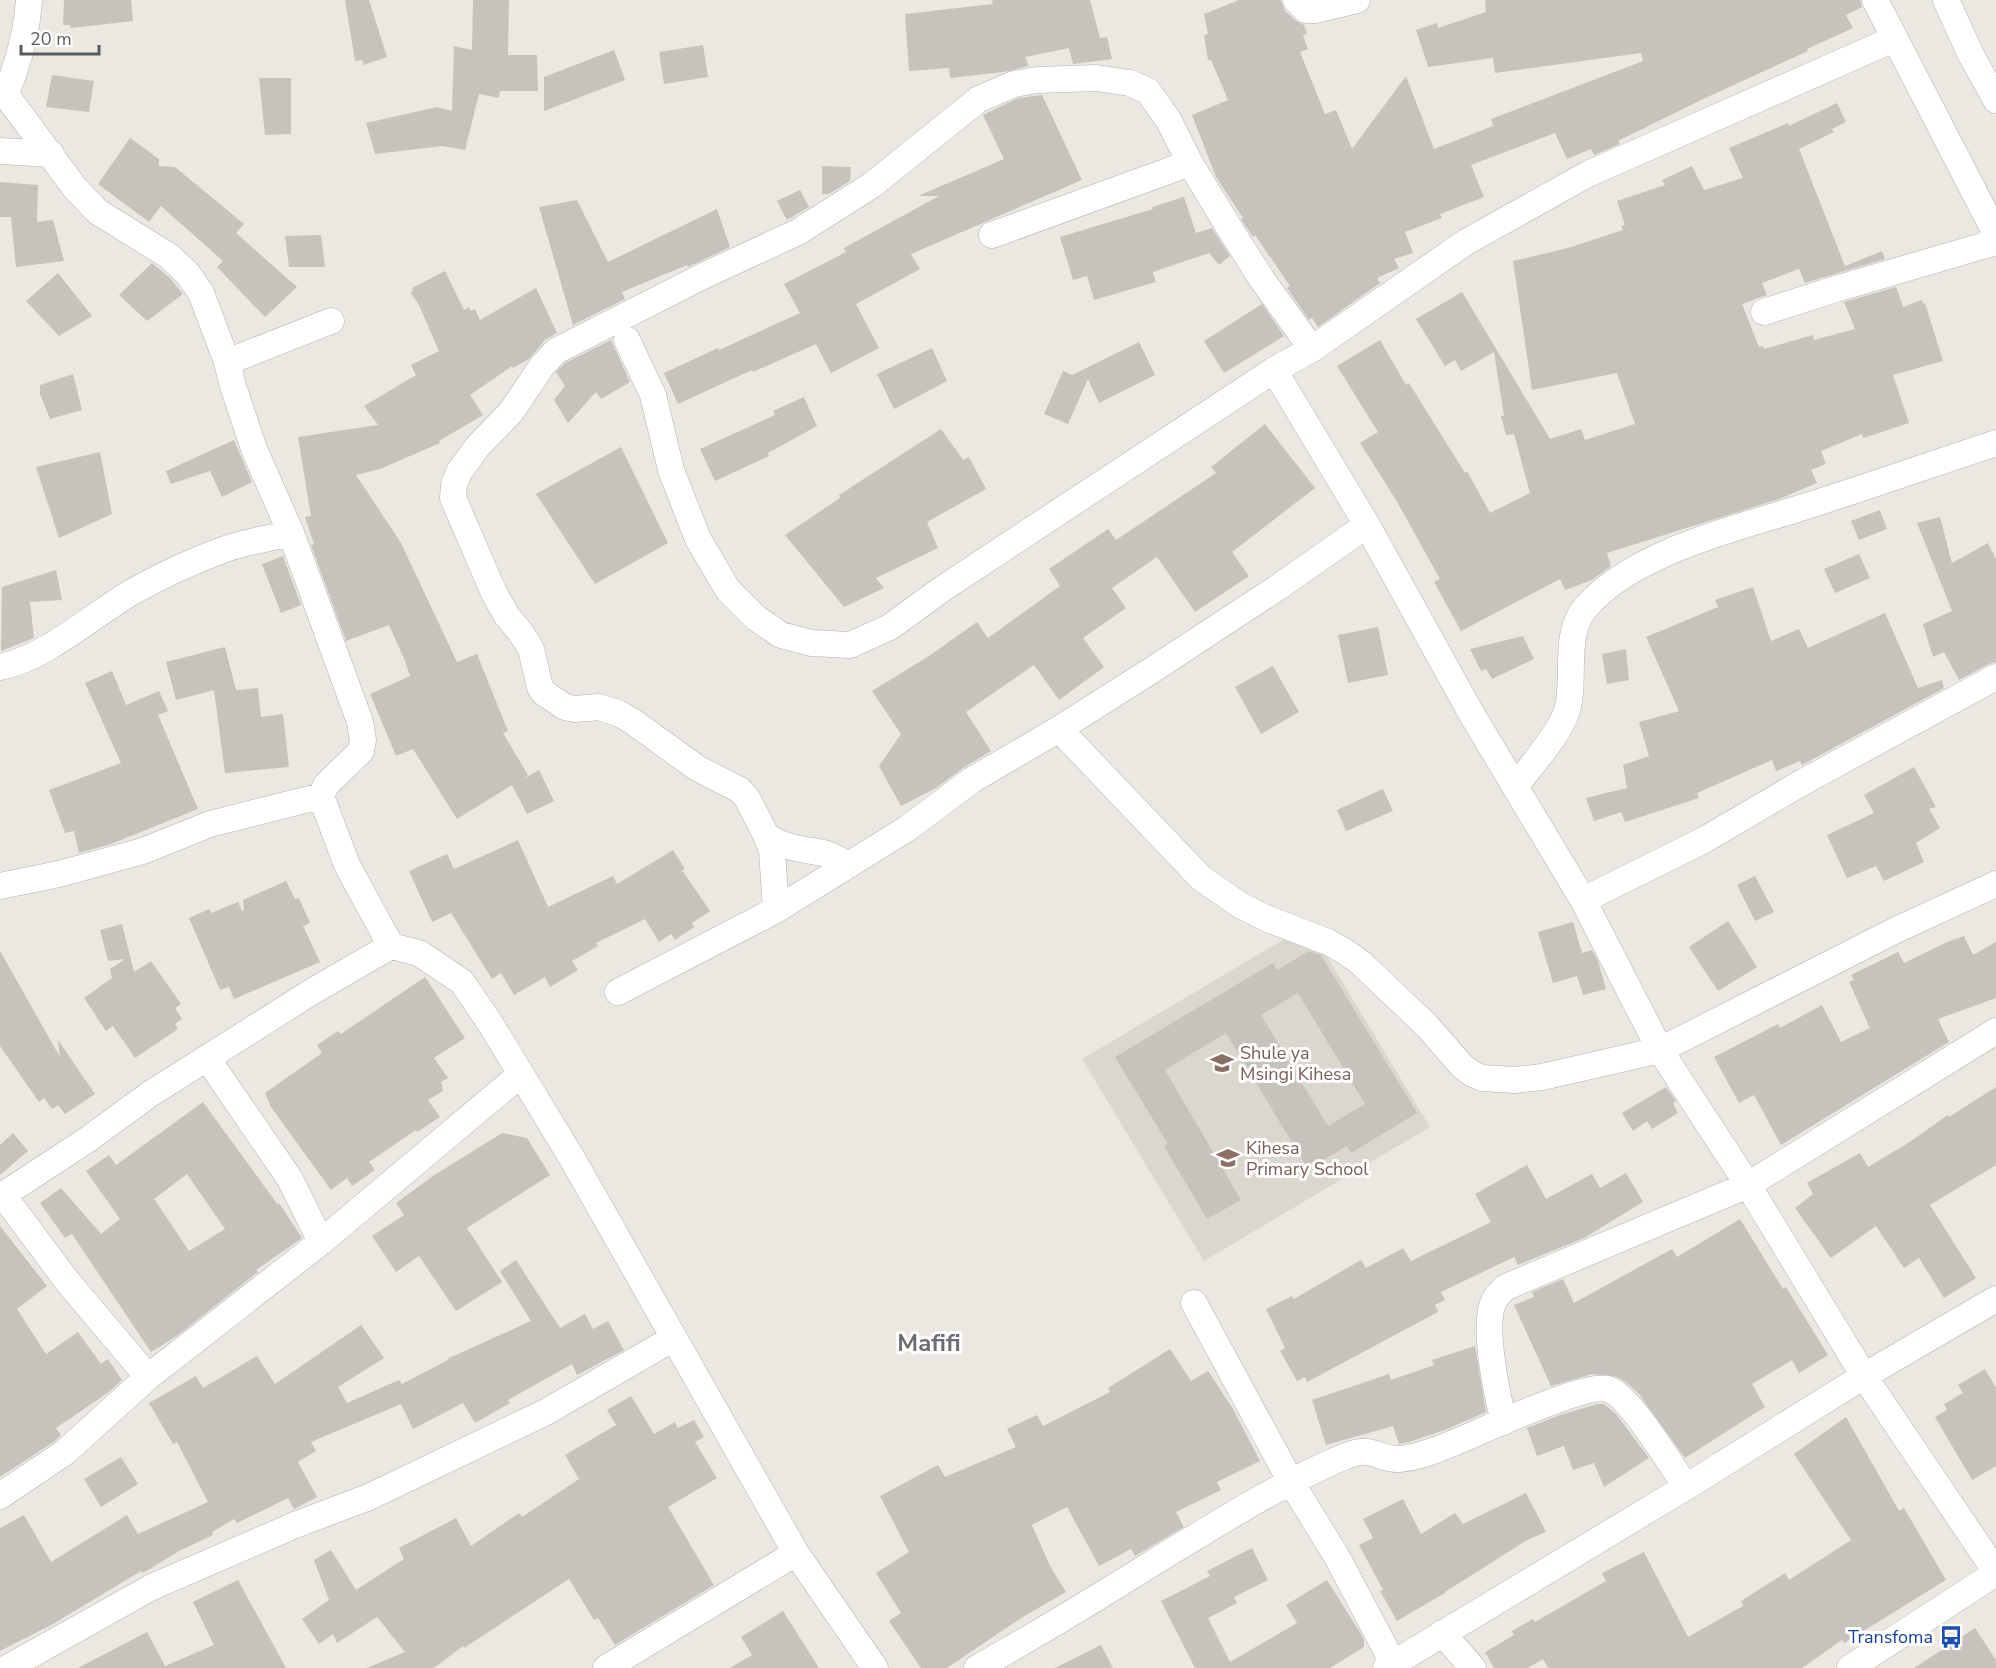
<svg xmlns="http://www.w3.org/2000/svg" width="1996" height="1668" viewBox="0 0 1996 1668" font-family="'Nunito Sans',sans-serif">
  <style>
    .education { fill: #dad7ce }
    .building { fill: #c6c3bd; fill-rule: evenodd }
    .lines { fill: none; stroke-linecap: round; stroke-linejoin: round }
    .minor-casing { stroke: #b0b2b7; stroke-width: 27 }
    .minor { stroke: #fff; stroke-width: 26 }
    .labels { text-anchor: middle; stroke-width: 6; stroke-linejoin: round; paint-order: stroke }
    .education-label { font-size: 18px; fill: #785e54; stroke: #fff; text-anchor: start }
    .transit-label { font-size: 18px; fill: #164399; stroke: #fff; text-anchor: end }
    .district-label { font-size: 24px; font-weight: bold; fill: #6a6d72; stroke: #fff }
  </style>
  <rect width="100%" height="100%" fill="#eae8e0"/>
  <path class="education" d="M1308 925 1430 1127 1204 1261 1082 1059Z"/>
  <path class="building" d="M64 0H131L133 21 71 28 70 25H63Z
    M345 0H369L387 57 364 65 362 60 355 61Z
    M473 0H509L508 55H537L538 91H500L499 98 479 94 465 150 443 146 375 154 366 123 437 107 452 111 454 46 472 50Z
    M992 0H1090L1100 38 1107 37 1112 59 1073 64 1069 48 1025 57 1029 66 1004 72 950 78 949 68 909 71 905 14 993 4Z
    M1239 0H1281L1285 11 1296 21 1304 25 1307 34 1303 35 1308 49 1300 52 1325 114 1336 110 1352 149 1406 76 1434 149 1493 126 1491 119 1643 61 1641 53 1495 73 1493 58 1428 67 1416 30 1437 23 1438 28 1486 12 1485 0H1860L1862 7 1846 15 1853 28 1807 49 1808 51 1699 101 1618 141 1620 144 1594 155 1591 149 1567 159 1555 133 1471 165 1484 197 1440 214 1442 218 1405 232 1413 253 1394 259 1399 268 1377 278 1380 283 1318 327 1312 318 1309 320 1287 288 1290 286 1255 235 1253 237 1241 219 1243 218 1216 177 1192 115 1228 100 1211 60H1208L1204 35 1208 34 1204 14Z
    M703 45 708 77 664 84 659 52Z
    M614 50 625 80 544 111V77Z
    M52 75 94 81 89 112 46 107Z
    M259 78H291V134L265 135Z
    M1042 95 1082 180 911 254 920 269 856 304 879 348 831 373 816 344 753 372 752 370 678 404 664 373 718 348 719 350 800 313 784 284 846 252 844 248 939 196H918L1004 159 983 115 1018 98Z
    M1837 103 1846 122 1832 129 1834 132 1799 149 1845 266 1882 251 1885 259 1805 283 1799 269 1762 283 1767 295 1742 304 1759 347 1763 346 1764 349 1813 335 1814 340 1855 329 1844 302 1896 287 1903 307 1922 300 1923 304 1925 303 1943 361 1893 375 1909 423 1863 438 1862 434 1821 451 1826 464 1811 470 1817 483 1779 499 1607 553 1611 566 1592 580 1565 590 1560 579 1461 631 1434 582 1440 579 1396 500 1360 443 1378 432 1337 366 1380 340 1406 385 1409 383 1465 473 1467 471 1490 513 1530 493 1514 434 1506 435 1501 416H1504L1494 352 1461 371 1455 360 1445 366 1416 319 1462 292 1550 439 1581 429 1585 440 1635 424 1617 373 1532 390 1513 261 1568 248 1623 230 1621 226 1625 225 1617 201 1665 185 1662 180 1692 166 1704 190 1743 178 1729 148 1788 123 1789 126Z
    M130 138 159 159V166L175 167 244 224 236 233 297 287 265 317 217 267 223 261 161 206 149 222 98 184Z
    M822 166 851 167 850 181 829 194H822Z
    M0 182 38 185 37 222 53 220 64 261 16 267 11 217H0Z
    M800 190 809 207 787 220 777 201Z
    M1184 197 1196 233 1212 228 1230 256 1219 265 1209 253 1153 272 1156 282 1094 300 1087 276 1073 280 1060 237 1153 209 1152 207Z
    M577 200 608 262 717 209 730 247 688 267 687 265 622 292 625 299 573 325 539 207Z
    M321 235 325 267H289L285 236Z
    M152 263 170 278 183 294 147 321 119 295Z
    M445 271 464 310 469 307 471 311 475 309 480 320 536 288 557 333 545 340 529 359 513 368 512 366 470 395 483 415 439 441 440 443 380 469 356 475 401 543 457 662 477 654 508 731 503 733 528 775 521 780 539 770 554 801 527 814 512 785 457 819 413 749 396 756 370 694 410 676 405 661 389 625 346 641 311 545 314 544 305 517 311 516 298 437 378 425 364 406 416 375 411 365 439 351 419 305 410 292 413 291 412 288Z
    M58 273 92 316 59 336 26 301Z
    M1262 304 1284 336 1224 373 1204 341Z
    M611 340 630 382 601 399 596 392 568 423 554 400 565 386 556 372 565 363Z
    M1139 342 1155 375 1099 403 1088 379 1068 424 1044 414 1063 371 1072 375Z
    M932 348 947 381 894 409 877 374Z
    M73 374 82 410 50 419 40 394V385Z
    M804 397 817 426 768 453 769 456 715 481 700 449 775 415 773 411Z
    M1265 424 1315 488 1232 552 1249 576 1195 612 1157 557 1112 588 1126 608 1083 638 1104 667 1059 700 1034 665 966 712 991 751 963 768 936 788 901 806 879 766 901 734 872 691 929 656 977 622 988 638 1060 586 1049 569 1108 529 1116 540 1216 473 1211 467Z
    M941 429 963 460 969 457 986 489 927 522 938 548 876 578 884 588 844 607 785 535 840 498 839 495Z
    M234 440 252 482 222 497 210 471 171 484 166 471Z
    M621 447 668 543 595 584 536 494Z
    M100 452 112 514 59 538 36 467Z
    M1880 510 1887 529 1859 540 1851 521Z
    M1940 517 1952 563 1988 543 1996 559V662L1989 664 1959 680 1944 652 1933 657 1923 624 1952 611 1917 523Z
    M1859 554 1870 578 1835 593 1824 569Z
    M283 556 301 605 281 613 262 564Z
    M56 570 62 600 30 602 34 638 1 651 2 587Z
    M1753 587 1771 641 1799 629 1808 648 1885 613 1918 688 1942 680 1944 688 1802 765 1800 761 1776 771 1772 760 1697 793 1699 798 1625 822 1621 812 1594 821 1586 798 1627 788 1623 765 1649 756 1639 722 1679 711 1646 637 1718 607 1715 600Z
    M1378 627 1388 675 1348 683 1338 635Z
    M1523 636 1534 659 1492 679 1486 669 1481 671 1470 649Z
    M225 647 236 690 258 688 261 717 283 714 289 767 225 773 214 690 176 700 166 662Z
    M1626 649 1629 680 1607 684 1602 654Z
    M1273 666 1299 712 1261 734 1235 687Z
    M112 671 126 705 159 691 168 711 158 715 198 809 111 844 79 853 74 831 65 833 49 790 121 763 85 683Z
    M1914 767 1936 807 1929 809 1940 828 1916 843 1924 862 1884 881 1876 866 1847 878 1827 835 1874 813 1864 795Z
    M1383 789 1393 811 1346 831 1337 810Z
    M518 840 548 907 613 876 617 884 673 850 685 869 682 870 710 911 692 923 694 927 675 940 671 934 659 942 645 919 596 943 598 946 572 961 578 970 550 987 545 977 514 995 501 973 492 979 451 913 432 922 409 871 447 854 454 869Z
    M1755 876 1774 912 1755 921 1737 885Z
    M286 881 295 899 299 898 310 923 303 926 320 962 234 999 229 987 220 990 189 918 209 909 211 913 238 902 242 911H244L243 900Z
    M1728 921 1757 967 1718 991 1689 947Z
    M1573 922 1582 953 1592 950 1598 961 1606 989 1583 995 1577 976 1553 983 1538 932Z
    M122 924 134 972 151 961 181 1004 175 1008 182 1019 175 1024 178 1029 135 1058 113 1026 106 1031 84 998 112 978 110 969 125 959 108 961 100 930Z
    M1964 936 1973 955 1996 942V998L1938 1019 1949 1042 1781 1145 1754 1095 1739 1103 1714 1057 1778 1024 1780 1028 1822 1005 1841 1042 1870 1028 1849 982 1854 980 1851 975 1898 952 1904 963 1947 942Z
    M0 951 60 1057 58 1040 95 1094 65 1114 58 1105 52 1109 44 1098 39 1102 0 1046Z
    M1309 951 1321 955 1417 1113 1351 1153 1347 1146 1308 1169 1226 1033 1165 1070 1241 1200 1207 1219 1164 1146 1168 1144 1115 1057 1273 963 1277 970ZM1298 993 1365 1104 1328 1126 1261 1015Z
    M425 977 465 1038 434 1058 448 1078 441 1082 443 1091 428 1100 440 1117 417 1132 416 1130 369 1162 375 1170 352 1186 347 1178 331 1190 271 1107 265 1093 322 1053 317 1045 338 1031 341 1034Z
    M1666 1087 1676 1101 1673 1103 1678 1113 1652 1129 1647 1121 1633 1131 1622 1113Z
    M1996 1087V1165L1930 1205 1976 1278 1944 1298 1919 1258 1904 1268 1876 1226 1831 1258 1795 1208 1813 1194 1807 1183 1860 1153 1868 1167 1908 1143 1948 1115 1949 1117Z
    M203 1102 278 1205 279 1203 302 1238 256 1270 258 1272 178 1335 151 1352 72 1234 65 1238 40 1203 61 1188 101 1234 120 1219 86 1171 109 1155 116 1165ZM187 1174 225 1229 189 1251 154 1199Z
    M13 1133 28 1151 0 1175V1145Z
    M502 1133 527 1138 550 1175 467 1228 502 1282 456 1311 419 1256 396 1272 372 1236 404 1215 396 1203 433 1176Z
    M1527 1165 1546 1199 1592 1174 1600 1188 1626 1173 1643 1202 1584 1238 1518 1265 1514 1257 1441 1292 1445 1300 1435 1305 1438 1312 1307 1382 1305 1377 1297 1381 1280 1351 1285 1348 1266 1309 1292 1296 1294 1299 1361 1260 1366 1268 1403 1248 1411 1261 1491 1222 1475 1194Z
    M1740 1219 1783 1289 1786 1287 1828 1355 1799 1373 1792 1360 1752 1384 1765 1407 1685 1458 1639 1394 1627 1383 1615 1376 1592 1374 1551 1386 1514 1305 1534 1297 1532 1292 1563 1279 1574 1303 1672 1249 1677 1257Z
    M0 1226 47 1286 17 1309 46 1354 78 1332 101 1364 108 1359 122 1380 109 1392 56 1428 61 1435 55 1441 0 1477Z
    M516 1260 560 1328 585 1314 593 1329 608 1321 624 1350 577 1375 572 1364 508 1400 510 1403 475 1423 463 1403 413 1429 401 1404 311 1442 316 1451 298 1462 317 1497 294 1509 288 1498 237 1523 234 1519 212 1532 213 1535 179 1551 143 1573 141 1571 53 1624 0 1651V1528L24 1515 51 1562 127 1515 138 1534 208 1502 177 1442 173 1444 149 1403 196 1376 203 1388 257 1356 275 1384 361 1325 384 1358 338 1387 347 1403 399 1380 402 1384 448 1360 447 1359 531 1321 500 1271Z
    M1475 1346 1486 1412 1445 1430 1409 1442 1399 1444 1393 1426 1326 1445 1312 1400 1389 1374 1391 1380 1434 1365 1432 1360Z
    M1170 1349 1191 1381 1208 1371 1233 1409 1260 1461 1217 1482 1221 1490 1176 1512 1184 1527 1135 1556 1131 1549 1099 1566 1067 1507 1032 1525 1050 1566 1066 1592 1021 1618 947 1668H921L889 1621 901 1613 876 1573 909 1552 880 1496 938 1465 945 1477 1016 1447 1007 1429 1037 1415 1043 1426 1110 1392 1108 1388Z
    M1985 1369 1996 1388V1466L1972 1480 1935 1417 1947 1410 1944 1404 1963 1393 1958 1385Z
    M631 1396 654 1434 675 1422 678 1428 694 1420 704 1437 695 1442 717 1478 668 1507 714 1585 615 1645 598 1618 594 1620 569 1579 464 1648 463 1646 434 1668H367L405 1652 377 1617 337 1643 333 1634 319 1644 302 1619 329 1600 314 1560 331 1550 356 1590 404 1559 399 1548 456 1518 471 1546 519 1513 522 1517 579 1479 565 1455 616 1425 607 1410Z
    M1597 1404H1604L1616 1414 1649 1458 1604 1487 1594 1463 1573 1470 1564 1446 1537 1456 1527 1428 1560 1415Z
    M1846 1417 1899 1511 1904 1508 1946 1580 1844 1643 1842 1640 1802 1668H1548L1543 1659 1528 1668H1494L1485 1652 1514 1635 1512 1631 1533 1619 1535 1622 1606 1581 1602 1573 1644 1552 1688 1637 1743 1606 1741 1601 1785 1573 1789 1580 1851 1540 1794 1454Z
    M121 1457 138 1484 101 1507 84 1479Z
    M1526 1493 1546 1532 1527 1540 1445 1592V1593L1397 1621 1380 1591 1383 1590 1359 1545 1373 1538 1363 1519 1403 1499 1421 1534 1455 1513 1463 1524Z
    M1252 1548 1268 1580 1234 1597 1237 1603 1208 1618 1230 1662 1297 1623 1286 1605 1327 1580 1361 1634 1364 1640V1647L1330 1668H1195L1161 1601 1210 1576 1207 1571Z
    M238 1580 286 1668H78L147 1632 165 1666 214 1645 193 1602Z
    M783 1611 819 1668H730L752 1655 741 1637Z
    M1975 1628 1996 1660V1668H1914Z
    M1101 1645 1113 1668H1055Z"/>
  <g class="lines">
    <g class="minor-casing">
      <path id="minor" d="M1296 0 1306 10H1315L1357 0
        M1875 0 1996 234
        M1946 0 1971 55 1996 100
        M0 87 75 188 98 212 169 256 188 274 201 293 227 362 233 386 254 449 291 533 360 722 363 740 361 751 326 785 321 796 347 865 391 946
        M6 93C18 64 27 32 29 0
        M0 151 51 154
        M992 235 1190 163
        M1764 312 1839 288 1996 242
        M627 340 653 395 671 470 698 539 728 590 756 618 781 635 811 643 850 645 890 627 942 589 1274 370 1312 349 1466 242 1588 174 1894 39
        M227 362 331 321
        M1274 370 1367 525 1471 713 1583 900 1660 1050 1748 1185 1864 1376 1996 1572
        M0 667C44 659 93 615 132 592 159 577 190 562 220 551 242 542 268 539 291 533
        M1059 729 1201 878 1240 905 1268 919 1328 942 1344 951 1361 963 1427 1026 1462 1066 1471 1073 1482 1078 1515 1080 1542 1077 1660 1050 1896 930 1996 884
        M1515 787C1530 767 1556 738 1565 716 1578 685 1561 635 1586 607 1632 554 1729 530 1794 510 1861 489 1929 465 1996 443
        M766 835 772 851 776 910
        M849 865C841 861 832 855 823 853 803 849 782 848 766 835L747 798 740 790 697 768 632 721 618 713 599 707 575 709 565 707 544 693 540 687 531 649 521 633 507 616 494 593 453 498 454 485 459 472 478 446 511 412 542 366 556 351 703 276 798 232 872 185 979 99 1014 84 1037 80 1096 78 1130 83 1148 91 1169 121 1190 163 1230 229 1261 278 1312 349
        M0 886 59 874 143 851 210 824 321 796
        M1583 900 1704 840 1803 782 1996 677
        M618 992 776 910 908 828 972 780 1059 729 1149 672 1277 588 1367 525
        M207 1058 290 1179 321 1242
        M3 1195 67 1281 148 1377
        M0 1197 87 1140 150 1094 207 1058 313 991 391 946 419 953 462 982 490 1023 573 1160 796 1553 875 1668
        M1194 1303 1291 1482 1337 1557 1393 1663
        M1504 1422C1497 1395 1482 1325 1494 1301 1496 1296 1502 1291 1506 1287L1748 1185 1996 1031
        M0 1496 64 1453 148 1377 321 1242 521 1074
        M1442 1633 1473 1668
        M7 1668 152 1587 295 1525 369 1497 546 1412 674 1338
        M606 1668 796 1553
        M977 1668C1038 1634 1097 1598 1156 1561 1214 1526 1271 1489 1334 1461 1344 1457 1357 1450 1368 1452 1379 1454 1388 1460 1399 1459 1417 1458 1435 1450 1451 1444 1479 1433 1584 1382 1608 1389 1629 1395 1672 1466 1686 1487
        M1386 1668 1686 1487 1864 1376 1996 1299
        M1850 1668 1996 1573"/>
    </g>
    <use href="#minor" class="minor"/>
  </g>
  <defs>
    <g id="school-bare" transform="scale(1.8)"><path d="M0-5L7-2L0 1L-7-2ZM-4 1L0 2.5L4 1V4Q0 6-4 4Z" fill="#8d6e63" stroke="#fff" stroke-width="2.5" paint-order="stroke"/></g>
    <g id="bus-bare" transform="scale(1.8)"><path d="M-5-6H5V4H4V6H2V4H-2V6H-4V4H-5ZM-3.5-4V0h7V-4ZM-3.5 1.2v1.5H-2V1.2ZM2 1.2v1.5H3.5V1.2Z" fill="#1a4fb4" stroke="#fff" stroke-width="2.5" paint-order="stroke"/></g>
  </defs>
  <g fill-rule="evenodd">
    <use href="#school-bare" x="1222" y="1063"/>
    <use href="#school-bare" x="1228" y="1158"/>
    <use href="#bus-bare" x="1951" y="1637"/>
  </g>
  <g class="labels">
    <g class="education-label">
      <text x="1240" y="1059">Shule ya<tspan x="1240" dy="21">Msingi Kihesa</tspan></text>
      <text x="1246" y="1154">Kihesa<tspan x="1246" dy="21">Primary School</tspan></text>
    </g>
    <g class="transit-label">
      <text x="1933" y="1643">Transfoma</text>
    </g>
    <g class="district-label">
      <text x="929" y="1351">Mafifi</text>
    </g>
  </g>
  <path d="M21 45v9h78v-9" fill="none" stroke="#585c60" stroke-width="3"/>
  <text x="30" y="45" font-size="18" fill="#585c60" stroke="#ffffff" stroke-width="4.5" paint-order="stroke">20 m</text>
</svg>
